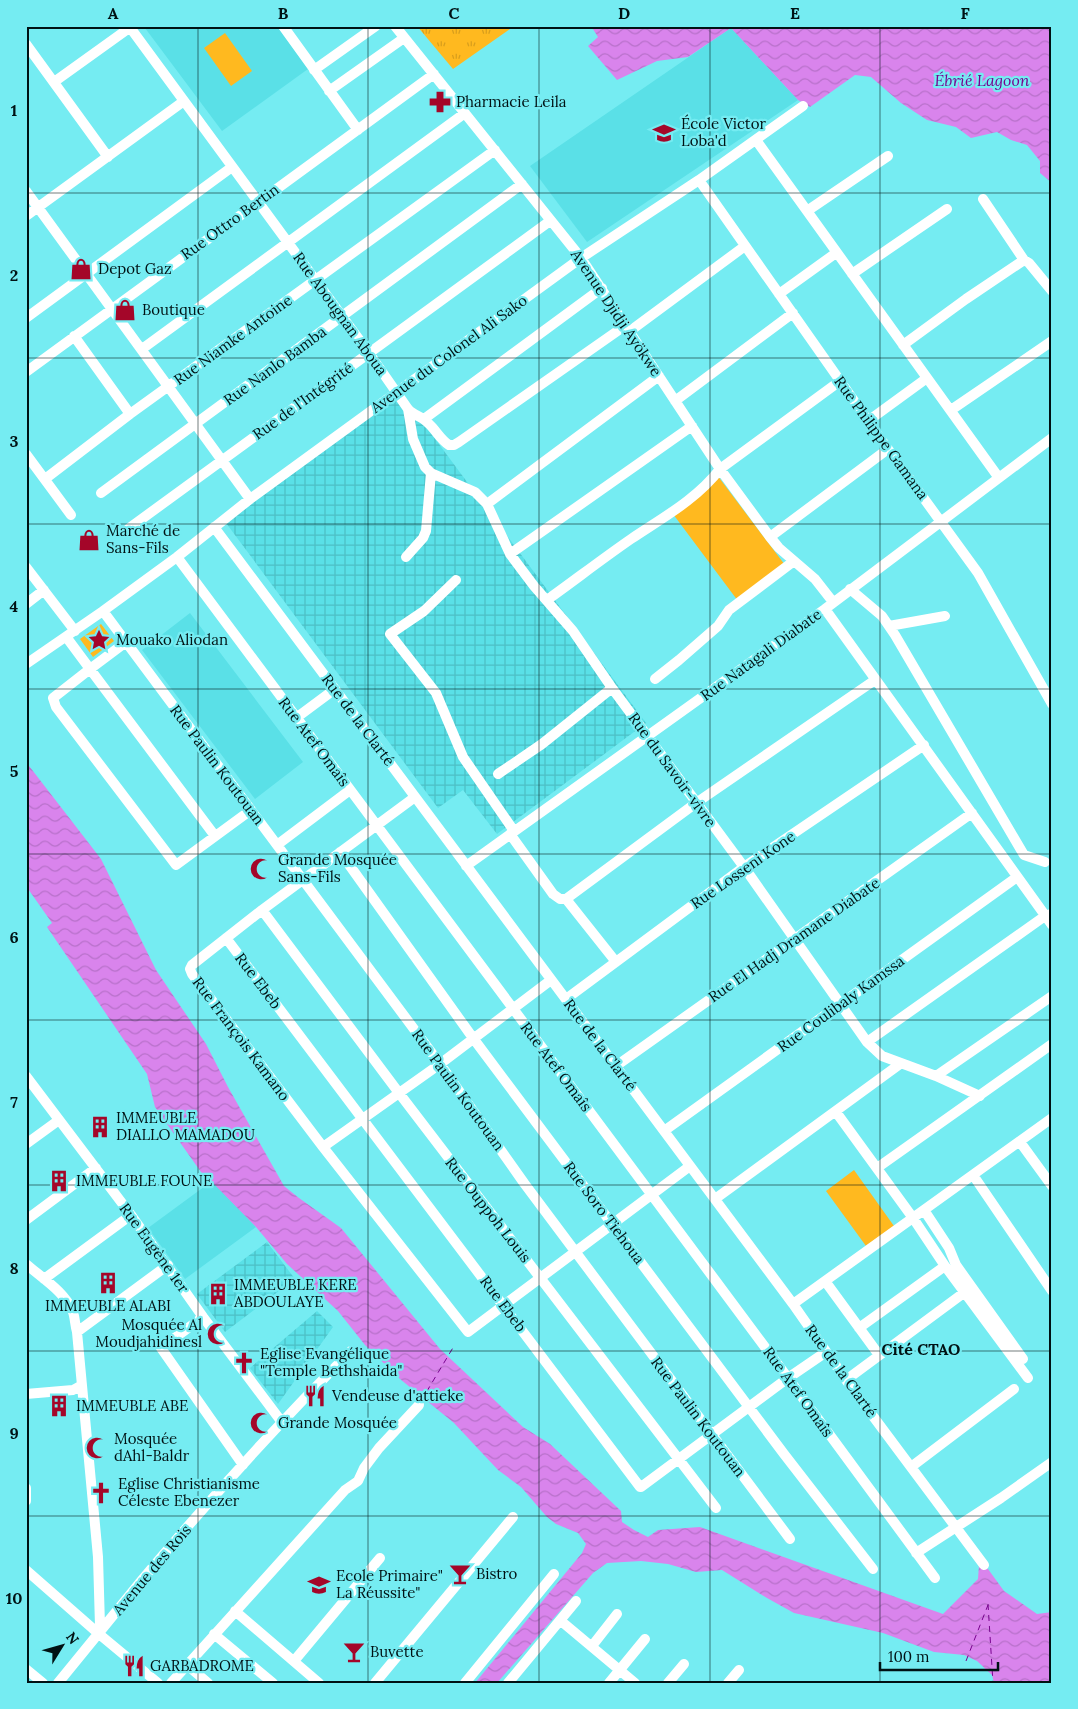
<svg xmlns="http://www.w3.org/2000/svg" width="1078" height="1709" viewBox="0 0 1078 1709" font-family="Lora,serif">
  <style>
    .built { fill: #5ae0e7 }
    .industrial { fill: url(#industrial-grid) }
    .grass { fill: url(#grass-tufts) }
    .green { fill: #ffb91f }
    .water { fill: url(#water-waves) }
    .lines { fill: none; stroke-linecap: round; stroke-linejoin: round }
    .ferry { stroke: #78028e; stroke-width: 1; stroke-dasharray: 6 5; stroke-linecap: butt }
    .minor { stroke: #fff; stroke-width: 10 }
    .grid { fill: none; stroke: #001214; stroke-width: 1; stroke-opacity: 0.55 }
    .labels { text-anchor: middle; stroke-width: 4.5; stroke-linejoin: round; paint-order: stroke }
    .poi-label { font-size: 15px; fill: #001214; stroke: #75ecf2; text-anchor: start }
    .street-label { font-size: 15px; fill: #001214; stroke: #75ecf2 }
    .water-label { font-size: 16px; font-style: italic; fill: #78028e; stroke: #75ecf2 }
    .neighbourhood-label { font-size: 16px; font-weight: bold; fill: #001214; stroke: #75ecf2 }
    .neatline { fill: none; stroke: #001214; stroke-width: 2 }
    .grid-label { font-size: 16px; text-anchor: middle; font-weight: bold; fill: #001214 }
  </style>
  <defs>
    <pattern id="industrial-grid" width="8" height="8" patternUnits="userSpaceOnUse" patternTransform="scale(1.25)"><rect width="8" height="8" fill="#5ae0e7"/><path d="M0 4h8M4 0v8" fill="none" stroke="#4cbfc5"/></pattern>
    <pattern id="grass-tufts" width="24" height="20" patternUnits="userSpaceOnUse" patternTransform="scale(1.25)"><rect width="24" height="20" fill="#ffb91f"/><path d="M3 7l-1-3M5 7V3M7 7l1-3M15 17l-1-3M17 17v-4M19 17l1-3" fill="none" stroke="#d99e1b"/></pattern>
    <pattern id="water-waves" width="16" height="10" patternUnits="userSpaceOnUse" patternTransform="scale(1.25)"><rect width="16" height="10" fill="#d984ec"/><path d="M0 5q4-4 8 0t8 0" fill="none" stroke="#b871ca"/></pattern>
  </defs>
  <rect width="100%" height="100%" fill="#75ecf2"/>
  <path class="built" d="M147 26H277L308 69 222 131 145 28Z
    M731 28 798 100 587 242 530 166Z
    M190 613 303 762 255 799 142 650Z
    M212 1181 256 1227 185 1279 148 1228Z"/>
  <path class="industrial" d="M401 393 646 723 497 834 463 790 438 808 226 523Z
    M267 1242 295 1279 225 1332 197 1294Z
    M317 1311 333 1327 278 1404 250 1368Z"/>
  <path class="grass" d="M417 26H508L510 29 453 69Z"/>
  <path class="green" d="M225 33 252 71 231 86 204 48Z
    M717 475 785 565 738 601 670 510Z
    M101 624 114 641 93 657 80 639Z
    M854 1170 894 1226 866 1246 826 1191Z"/>
  <path class="water" d="M591 26H1052V183L1040 173V161L1027 145 1011 140 997 132 971 138 956 127 927 120 901 103 871 77 855 75 810 107 798 100 731 28 688 57 657 61 617 80 588 46 598 37Z
    M26 762 101 859 156 970 206 1044 228 1087 284 1186 299 1198 341 1228 440 1349 523 1427 550 1444 621 1511 622 1522 634 1530 648 1537 658 1530 700 1527 943 1614 978 1579 979 1565 988 1569 1004 1591 1037 1614 1052 1612V1683H994L992 1675 977 1661 964 1655 934 1652 883 1633 794 1613 767 1598 722 1570 696 1572 668 1564 641 1561 607 1563 593 1573 497 1683H475L582 1553 586 1544 578 1533 556 1524 547 1517 521 1487 498 1470 454 1423 400 1379 365 1345 338 1311 287 1264 256 1227 212 1182H208L155 1107 147 1074 47 927 52 923 26 886Z"/>
  <g class="lines">
    <path class="ferry" d="M421 1401 454 1346
      M988 1604 993 1683
      M966 1661 988 1605"/>
    <path class="minor" d="M129 26 369 353 408 409C414 416 422 416 428 423 436 430 440 439 449 445H454L459 442 626 325
      M283 26 358 130
      M395 26 581 258 720 469 770 537 779 548 815 579 833 602
      M26 44 108 157
      M314 70 376 26
      M54 82 132 26
      M329 91 404 38
      M756 140 999 478
      M699 180 888 449 978 573 1052 704
      M26 191 250 499
      M983 199 1024 260
      M807 211 888 156
      M26 216 184 101
      M852 274 947 209
      M779 294 836 253
      M26 318 232 167
      M630 331 745 246
      M74 336 130 414
      M903 345 966 299 1024 260 1029 263 1052 291
      M142 349 465 113
      M26 372 434 74
      M675 401 793 313
      M408 409 413 439 425 467 431 473 475 492 487 504 510 554 534 586 573 631 612 688 744 867 867 1042 882 1056 936 1076 980 1096
      M951 410 1052 341
      M424 419 602 288
      M868 421 927 378
      M26 454 71 515
      M45 479 130 414 495 150
      M101 493 522 184
      M487 504 659 376
      M214 527 793 1304 846 1380 984 1565
      M128 529 550 221
      M770 537 888 449
      M510 554 692 426
      M177 557 788 1378 935 1578
      M406 557 423 538 426 531 431 473
      M26 567 75 631
      M456 580 424 611 390 634 436 693 463 757 514 831
      M850 589 882 616 895 635 1024 855 1045 862
      M547 600C575 580 602 559 631 539 662 518 696 500 720 469L840 381
      M26 604 44 590
      M825 609 1052 925
      M889 626 945 616
      M67 638 90 669 126 642 103 611
      M126 642 440 1064 524 1183 790 1539
      M26 664 103 611 177 557 250 499 581 258 699 180 803 106
      M655 679 679 660 718 626 729 610 794 561
      M296 718 335 689
      M498 774 542 744 612 688
      M415 797 262 910 192 965 190 969 192 974 323 1147 468 1332 690 1166
      M510 834 553 894 560 899H566L616 962
      M215 836 90 669 53 698 56 707 176 865 251 810
      M277 845 350 790
      M340 852 473 1038 784 1454 873 1569
      M466 866 825 609 1052 438
      M566 899 696 803 875 680
      M262 910 399 1093 716 1508
      M226 938 640 1487H641L788 1378 826 1352
      M566 999 744 867 924 745
      M867 1042 1045 916 1051 914
      M616 1066 972 813
      M26 1076 131 1215 203 1317 281 1421
      M936 1076 1052 996
      M836 1112 913 1218 945 1266 1028 1378
      M664 1131 1017 877
      M1020 1142 1052 1186
      M26 1144 59 1120
      M323 1147 440 1064 551 980
      M877 1168 1052 1044
      M973 1175 1052 1291
      M715 1199 900 1064
      M924 1210 949 1248 956 1265 1023 1359
      M26 1220 96 1168
      M26 1264C42 1278 65 1292 73 1312 75 1318 75 1325 77 1332L98 1557 100 1626 99 1634
      M44 1279 131 1215
      M825 1281 879 1355
      M793 1304 1052 1118
      M203 1317 161 1348 243 1465
      M859 1328 945 1266
      M77 1332 168 1265
      M846 1380 965 1292
      M26 1394 73 1390 82 1385
      M911 1467 1014 1389
      M26 1488V1501
      M916 1553 1001 1498 1052 1462
      M26 1570 99 1634 158 1683
      M235 1611 319 1683
      M561 1621 635 1683
      M214 1634 273 1683
      M592 1646 617 1614
      M294 1661 380 1558
      M187 1665 208 1683
      M26 1669 43 1683
      M58 1683C86 1649 114 1614 142 1580 208 1501 278 1424 351 1351
      M171 1683 345 1490 358 1481 364 1468 379 1448 419 1405
      M375 1683 513 1517
      M465 1683 554 1574
      M508 1683 576 1601
      M609 1683 645 1639
      M668 1683 684 1664
      M728 1683 739 1670"/>
  </g>
  <path class="grid" d="M198 26V1683M368 26V1683M539 26V1683M710 26V1683M880 26V1683M26 193H1052M26 358H1052M26 524H1052M26 689H1052M26 854H1052M26 1020H1052M26 1185H1052M26 1351H1052M26 1516H1052"/>
  <defs>
    <g id="pharmacy-bare" transform="scale(1.725)"><path d="M-2-6h4v4h4v4h-4v4h-4v-4h-4v-4h4Z" fill="#a40629" stroke="#75ecf2" stroke-width="2.5" paint-order="stroke"/></g>
    <g id="school-bare" transform="scale(1.725)"><path d="M0-5L7-2L0 1L-7-2ZM-4 1L0 2.5L4 1V4Q0 6-4 4Z" fill="#a40629" stroke="#75ecf2" stroke-width="2.5" paint-order="stroke"/></g>
    <g id="shop-bare" transform="scale(1.725)"><path d="M-5-2.5h2.3a2.7 3.5 0 0 1 5.4 0H5L5.5 6h-11ZM-1.5-2.5h3a1.5 2.3 0 0 0-3 0Z" fill="#a40629" stroke="#75ecf2" stroke-width="2.5" paint-order="stroke"/></g>
    <g id="sight-bare" transform="scale(1.725)"><path d="M0-6L1.8-2.2L6-1.7L2.9 1.2L3.7 5.4L0 3.3L-3.7 5.4L-2.9 1.2L-6-1.7L-1.8-2.2Z" fill="#a40629" stroke="#75ecf2" stroke-width="2.5" paint-order="stroke"/></g>
    <g id="mosque-bare" transform="scale(1.725)"><path d="M3.5-4.9A6 6 0 1 0 3.5 4.9A5 5 0 1 1 3.5-4.9Z" fill="#a40629" stroke="#75ecf2" stroke-width="2.5" paint-order="stroke"/></g>
    <g id="building-bare" transform="scale(1.725)"><path d="M-4-6H4V6H1V3H-1V6H-4ZM-2.5-4.3h1.7v1.8h-1.7ZM.8-4.3h1.7v1.8H.8ZM-2.5-1h1.7V.8h-1.7ZM.8-1h1.7V.8H.8Z" fill="#a40629" stroke="#75ecf2" stroke-width="2.5" paint-order="stroke"/></g>
    <g id="church-bare" transform="scale(1.725)"><path d="M-1.2-6h2.4v3.5h3.3v2.4h-3.3V6h-2.4V-.1h-3.3v-2.4h3.3Z" fill="#a40629" stroke="#75ecf2" stroke-width="2.5" paint-order="stroke"/></g>
    <g id="restaurant-bare" transform="scale(1.725)"><path d="M-5-6h1v4h1v-4h1v4h1v-4h1v5L-1.5 .5V6h-2V.5L-5-1ZM5-6V6H3V1.5H1.5Q1.5-4 5-6Z" fill="#a40629" stroke="#75ecf2" stroke-width="2.5" paint-order="stroke"/></g>
    <g id="bar-bare" transform="scale(1.725)"><path d="M-6-5H6L.8 .8V4.5H3.5V6h-7V4.5H-.8V.8Z" fill="#a40629" stroke="#75ecf2" stroke-width="2.5" paint-order="stroke"/></g>
  </defs>
  <g fill-rule="evenodd">
    <use href="#pharmacy-bare" x="440" y="102"/>
    <use href="#school-bare" x="664" y="133"/>
    <use href="#shop-bare" x="81" y="269"/>
    <use href="#shop-bare" x="125" y="310"/>
    <use href="#shop-bare" x="89" y="540"/>
    <use href="#sight-bare" x="99" y="640"/>
    <use href="#mosque-bare" x="261" y="869"/>
    <use href="#building-bare" x="100" y="1127"/>
    <use href="#building-bare" x="59" y="1181"/>
    <use href="#building-bare" x="108" y="1283"/>
    <use href="#building-bare" x="218" y="1294"/>
    <use href="#mosque-bare" x="218" y="1334"/>
    <use href="#church-bare" x="244" y="1363"/>
    <use href="#restaurant-bare" x="315" y="1396"/>
    <use href="#building-bare" x="59" y="1406"/>
    <use href="#mosque-bare" x="261" y="1423"/>
    <use href="#mosque-bare" x="97" y="1448"/>
    <use href="#church-bare" x="101" y="1493"/>
    <use href="#bar-bare" x="460" y="1574"/>
    <use href="#school-bare" x="319" y="1585"/>
    <use href="#bar-bare" x="354" y="1652"/>
    <use href="#restaurant-bare" x="134" y="1666"/>
  </g>
  <g class="labels">
    <g class="poi-label">
      <text x="456" y="107">Pharmacie Leila</text>
      <text x="681" y="129">École Victor<tspan x="681" dy="17">Loba'd</tspan></text>
      <text x="98" y="274">Depot Gaz</text>
      <text x="142" y="315">Boutique</text>
      <text x="106" y="536">Marché de<tspan x="106" dy="17">Sans-Fils</tspan></text>
      <text x="116" y="645">Mouako Aliodan</text>
      <text x="278" y="865">Grande Mosquée<tspan x="278" dy="17">Sans-Fils</tspan></text>
      <text x="116" y="1123">IMMEUBLE<tspan x="116" dy="17">DIALLO MAMADOU</tspan></text>
      <text x="76" y="1186">IMMEUBLE FOUNE</text>
      <text x="234" y="1290">IMMEUBLE KERE<tspan x="234" dy="17">ABDOULAYE</tspan></text>
      <text x="108" y="1311" text-anchor="middle">IMMEUBLE ALABI</text>
      <text x="202" y="1330" text-anchor="end">Mosquée Al<tspan x="202" dy="17">Moudjahidinesl</tspan></text>
      <text x="260" y="1359">Eglise Evangélique<tspan x="260" dy="17">"Temple Bethshaida"</tspan></text>
      <text x="332" y="1401">Vendeuse d'attieke</text>
      <text x="76" y="1411">IMMEUBLE ABE</text>
      <text x="278" y="1428">Grande Mosquée</text>
      <text x="114" y="1444">Mosquée<tspan x="114" dy="17">dAhl-Baldr</tspan></text>
      <text x="118" y="1489">Eglise Christianisme<tspan x="118" dy="17">Céleste Ebenezer</tspan></text>
      <text x="476" y="1579">Bistro</text>
      <text x="336" y="1581">Ecole Primaire"<tspan x="336" dy="17">La Réussite"</tspan></text>
      <text x="370" y="1657">Buvette</text>
      <text x="150" y="1671">GARBADROME</text>
    </g>
    <g class="street-label">
      <text transform="translate(230 222) rotate(-36)" y="5">Rue Ottro Bertin</text>
      <text transform="translate(616 313) rotate(56)" y="5">Avenue Djidji Ayökwe</text>
      <text transform="translate(340 314) rotate(54)" y="5">Rue Abougnan Aboua</text>
      <text transform="translate(233 340) rotate(-36)" y="5">Rue Niamke Antoine</text>
      <text transform="translate(449 354) rotate(-36)" y="5">Avenue du Colonel Ali Sako</text>
      <text transform="translate(275 366) rotate(-36)" y="5">Rue Nanlo Bamba</text>
      <text transform="translate(303 401) rotate(-36)" y="5">Rue de l'Intégrité</text>
      <text transform="translate(881 438) rotate(54)" y="5">Rue Philippe Gamana</text>
      <text transform="translate(761 655) rotate(-36)" y="5">Rue Natagali Diabate</text>
      <text transform="translate(358 720) rotate(53)" y="5">Rue de la Clarté</text>
      <text transform="translate(314 742) rotate(53)" y="5">Rue Atef Omaîs</text>
      <text transform="translate(217 765) rotate(53)" y="5">Rue Paulin Koutouan</text>
      <text transform="translate(672 770) rotate(54)" y="5">Rue du Savoir-vivre</text>
      <text transform="translate(743 870) rotate(-35)" y="5">Rue Losseni Kone</text>
      <text transform="translate(794 940) rotate(-35)" y="5">Rue El Hadj Dramane Diabate</text>
      <text transform="translate(258 981) rotate(53)" y="5">Rue Ebeb</text>
      <text transform="translate(841 1004) rotate(-36)" y="5">Rue Coulibaly Kamssa</text>
      <text transform="translate(241 1039) rotate(53)" y="5">Rue François Kamano</text>
      <text transform="translate(600 1045) rotate(53)" y="5">Rue de la Clarté</text>
      <text transform="translate(556 1067) rotate(53)" y="5">Rue Atef Omaîs</text>
      <text transform="translate(458 1090) rotate(54)" y="5">Rue Paulin Koutouan</text>
      <text transform="translate(488 1210) rotate(52)" y="5">Rue Ouppoh Louis</text>
      <text transform="translate(604 1213) rotate(53)" y="5">Rue Soro Tiehoua</text>
      <text transform="translate(154 1248) rotate(54)" y="5">Rue Eugène 1er</text>
      <text transform="translate(503 1304) rotate(53)" y="5">Rue Ebeb</text>
      <text transform="translate(841 1371) rotate(54)" y="5">Rue de la Clarté</text>
      <text transform="translate(798 1392) rotate(54)" y="5">Rue Atef Omaîs</text>
      <text transform="translate(698 1417) rotate(53)" y="5">Rue Paulin Koutouan</text>
      <text transform="translate(152 1570) rotate(-50)" y="5">Avenue des Rois</text>
    </g>
    <g class="water-label">
      <text x="982" y="86">Ébrié Lagoon</text>
    </g>
    <g class="neighbourhood-label">
      <text x="921" y="1355">Cité CTAO</text>
    </g>
  </g>
  <rect width="1078" height="1709" fill="none" stroke="#75ecf2" stroke-width="55"/>
  <g transform="translate(62 1646) rotate(53)" stroke="#75ecf2" stroke-width="4" paint-order="stroke">
  <path d="M0-4L9 19L0 12L-9 19Z" fill="#001214"/>
  <text y="-8" font-size="14" font-weight="bold" text-anchor="middle" fill="#001214">N</text>
  </g>
  <path d="M880 1662v8h118v-8" fill="none" stroke="#001214" stroke-width="2.5"/>
  <text x="888" y="1662" font-size="15" fill="#001214" stroke="#75ecf2" stroke-width="4" paint-order="stroke">100 m</text>
  <rect x="28" y="28" width="1022" height="1654" class="neatline"/>
  <g class="grid-label">
    <text x="113" y="19">A</text>
    <text x="283" y="19">B</text>
    <text x="454" y="19">C</text>
    <text x="624" y="19">D</text>
    <text x="795" y="19">E</text>
    <text x="965" y="19">F</text>
    <text x="14" y="116">1</text>
    <text x="14" y="281">2</text>
    <text x="14" y="447">3</text>
    <text x="14" y="612">4</text>
    <text x="14" y="777">5</text>
    <text x="14" y="943">6</text>
    <text x="14" y="1108">7</text>
    <text x="14" y="1274">8</text>
    <text x="14" y="1439">9</text>
    <text x="14" y="1604">10</text>
  </g>
</svg>
